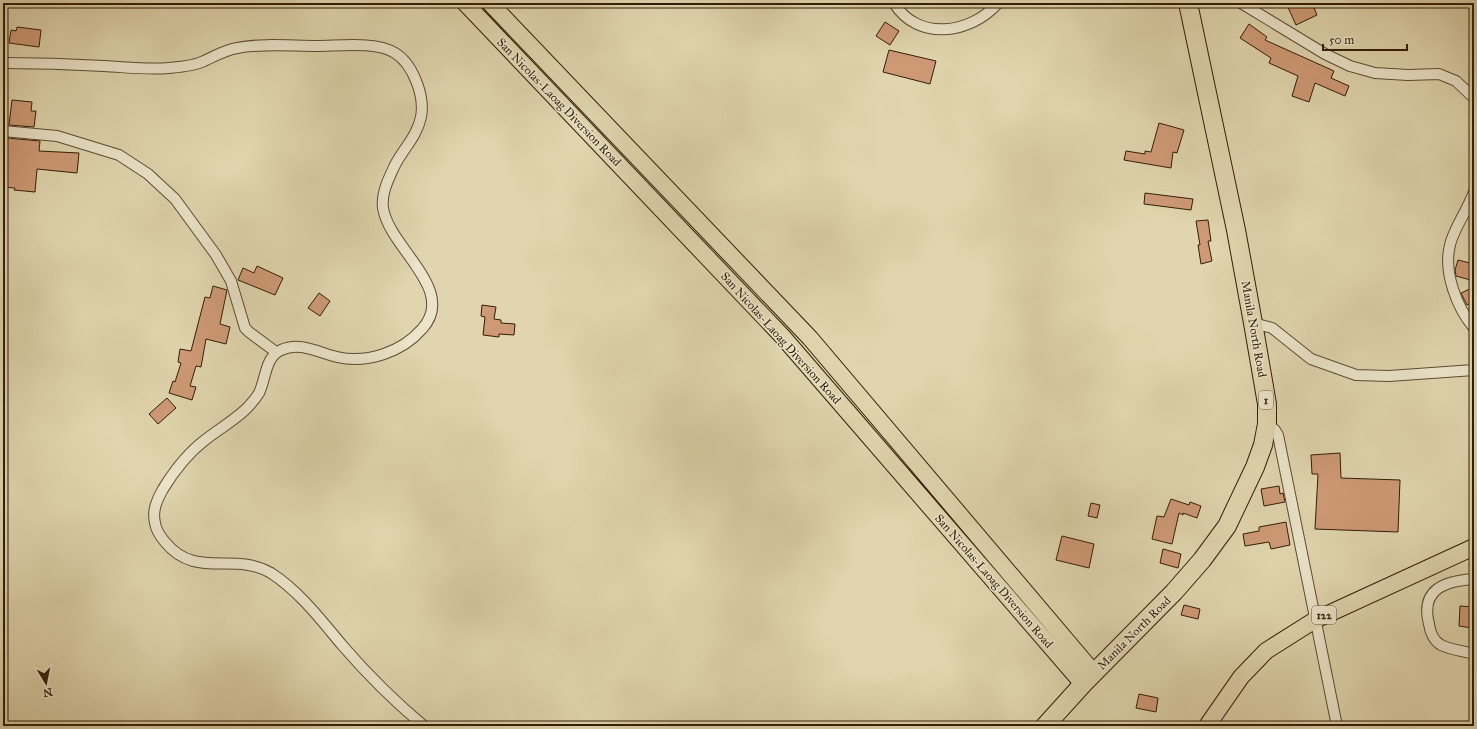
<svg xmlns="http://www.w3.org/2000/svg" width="1477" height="729" viewBox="0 0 1477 729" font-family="'IM FELL Great Primer',serif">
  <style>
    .building { fill: #ce9a76; stroke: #321d07 }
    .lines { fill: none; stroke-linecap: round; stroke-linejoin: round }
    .street-casing { stroke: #5e4b31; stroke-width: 12 }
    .primary-casing { stroke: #321d07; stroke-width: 18 }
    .highway-casing { stroke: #321d07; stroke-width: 20 }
    .street { stroke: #ebe4ca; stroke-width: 10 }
    .primary { stroke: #e0d5ae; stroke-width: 16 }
    .highway { stroke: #e0d5ae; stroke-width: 18 }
    .labels { text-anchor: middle; stroke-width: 3; stroke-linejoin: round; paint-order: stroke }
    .shield { fill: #ebe4ca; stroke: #6a5942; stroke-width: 1 }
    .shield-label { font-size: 11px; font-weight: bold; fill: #321d07 }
    .street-label { font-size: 12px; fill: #321d07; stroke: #ebe4ca }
  </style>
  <rect width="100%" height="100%" fill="#e0d5ae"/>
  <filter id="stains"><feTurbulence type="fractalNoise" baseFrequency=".005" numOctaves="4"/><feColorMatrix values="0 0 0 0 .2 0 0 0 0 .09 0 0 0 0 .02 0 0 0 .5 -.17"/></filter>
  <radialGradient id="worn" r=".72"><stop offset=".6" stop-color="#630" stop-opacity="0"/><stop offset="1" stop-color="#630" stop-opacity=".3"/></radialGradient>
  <path class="building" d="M1286 3H1312L1317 15 1296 25Z
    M885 22 899 31 890 45 876 36Z
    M1249 24 1267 37 1265 40 1334 71 1331 78 1349 86 1345 96 1315 83 1309 102 1292 96 1298 76 1269 63 1271 58 1240 38Z
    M17 27 41 30 39 47 9 43 11 30 16 31Z
    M889 50 936 61 930 84 883 72Z
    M12 100 32 102 31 111H36L34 127 9 125Z
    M1159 123 1184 130 1177 153 1173 152 1171 168 1124 160 1126 151 1145 154V151L1151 152Z
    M7 138 40 141 39 151 79 153 77 173 37 169 35 192 14 190 15 188 3 187V143H7Z
    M1145 193 1193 199 1191 210 1144 204Z
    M1208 220 1211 241H1208L1212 261 1201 264 1198 245H1200L1196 221Z
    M1458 260 1474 264V281L1456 276 1455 270Z
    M257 266 283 278 275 295 238 280 243 268 254 273Z
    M213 286 227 290 220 324 230 327 226 344 206 339 201 367 196 366 190 386 196 387 192 400 169 393 173 381 175 382 181 363 178 362 180 349 191 351 205 297 210 298Z
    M1474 287V301L1467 305 1461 293Z
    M319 293 330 301 320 316 308 308Z
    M482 305 496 307 494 319 501 320V323L515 324 514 335 499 334V337L483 335 485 317 481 316Z
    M167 398 176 408 158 424 149 414Z
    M1340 453 1341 478 1400 480 1398 532 1315 529 1318 474H1312L1311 455Z
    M1279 486 1280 494 1283 493 1285 502 1264 506 1261 489Z
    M1171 499 1189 505 1190 502 1201 506 1197 518 1183 513V515L1179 513 1172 544 1152 539 1157 516 1164 517Z
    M1091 503 1100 505 1097 518 1088 516Z
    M1286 522 1290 545 1271 549 1269 542 1245 546 1243 534 1259 531V527Z
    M1062 536 1094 544 1089 568 1056 560Z
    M1163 549 1181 554 1178 568 1160 563Z
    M1184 605 1200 609 1198 619 1181 615Z
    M1460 606 1474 607 1472 628 1459 626Z
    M1139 694 1158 698 1156 712 1136 708Z"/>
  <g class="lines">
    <g class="street-casing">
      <path id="street" d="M894 3C918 42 971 34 998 3
        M1241 3 1325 54 1350 66 1375 73 1408 75 1439 74 1456 81 1474 98
        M3 63C37 63 70 64 104 66 125 67 148 70 169 68 180 67 194 66 204 61 215 56 225 50 237 48 263 43 291 46 317 46 339 46 376 41 395 53 413 64 425 96 421 117 417 137 402 150 394 167 388 180 381 194 383 208 389 248 458 290 422 329 402 352 367 364 337 357 319 353 300 341 281 350 265 357 266 379 259 393 256 398 250 405 245 410 233 421 218 430 205 440 188 453 174 471 163 489 157 500 152 510 155 523 156 530 160 536 165 542 196 580 234 551 271 573 299 591 321 620 342 645 367 674 394 701 424 726
        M3 131 57 136 119 155 148 174 175 199 216 255 231 281 245 328 249 332 276 352
        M1474 192C1468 209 1453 230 1450 245 1443 272 1457 308 1474 328
        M1253 323 1272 328 1311 359 1356 375 1389 376 1474 370
        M1267 424 1275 430 1278 435 1337 726
        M1474 579C1445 581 1420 589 1429 624 1430 632 1434 641 1441 645 1451 650 1463 651 1474 654"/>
    </g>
    <g class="primary-casing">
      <path id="primary" d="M465 3 783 337 1083 684
        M490 3 810 338 1094 673
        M1207 726 1241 677 1266 651 1315 620 1474 547"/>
    </g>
    <g class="highway-casing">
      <path id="highway" d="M1045 726 1083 684 1174 592 1202 560 1227 526 1255 467 1263 445 1267 424V404L1253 323 1236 230 1188 3"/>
    </g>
    <use href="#street" class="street"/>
    <use href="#primary" class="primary"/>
    <use href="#highway" class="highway"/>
  </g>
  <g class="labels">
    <g class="shield">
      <rect x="1259" y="391" width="14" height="18" rx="3"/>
      <rect x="1312" y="606" width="24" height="18" rx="3"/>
    </g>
    <g class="shield-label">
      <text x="1266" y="404">1</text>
      <text x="1324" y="619">122</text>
    </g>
    <g class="street-label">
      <text transform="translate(559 102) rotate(46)" y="4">San Nicolas-Laoag Diversion Road</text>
      <text transform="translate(1254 329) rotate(80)" y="4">Manila North Road</text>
      <text transform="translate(781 338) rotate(48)" y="4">San Nicolas-Laoag Diversion Road</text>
      <text transform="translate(994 581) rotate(49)" y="4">San Nicolas-Laoag Diversion Road</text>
      <text transform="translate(1134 633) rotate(-45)" y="4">Manila North Road</text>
    </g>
  </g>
  <rect width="1477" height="729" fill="none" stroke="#e0d5ae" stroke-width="16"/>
  <rect x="4" y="4" width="1469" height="721" fill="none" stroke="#321d07" stroke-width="2"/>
  <rect x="8" y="8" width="1461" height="713" fill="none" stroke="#321d07"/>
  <g transform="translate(46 683) rotate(170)" stroke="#ebe4ca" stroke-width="3" paint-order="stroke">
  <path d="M0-3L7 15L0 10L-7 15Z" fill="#321d07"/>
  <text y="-6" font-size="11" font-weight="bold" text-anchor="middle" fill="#321d07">N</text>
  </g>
  <path d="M1323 44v6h84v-6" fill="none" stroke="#321d07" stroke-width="2"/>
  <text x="1329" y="44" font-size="12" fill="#321d07" stroke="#ebe4ca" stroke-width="3" paint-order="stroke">50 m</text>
  <rect width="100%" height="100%" filter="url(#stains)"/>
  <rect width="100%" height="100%" fill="url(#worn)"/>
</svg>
